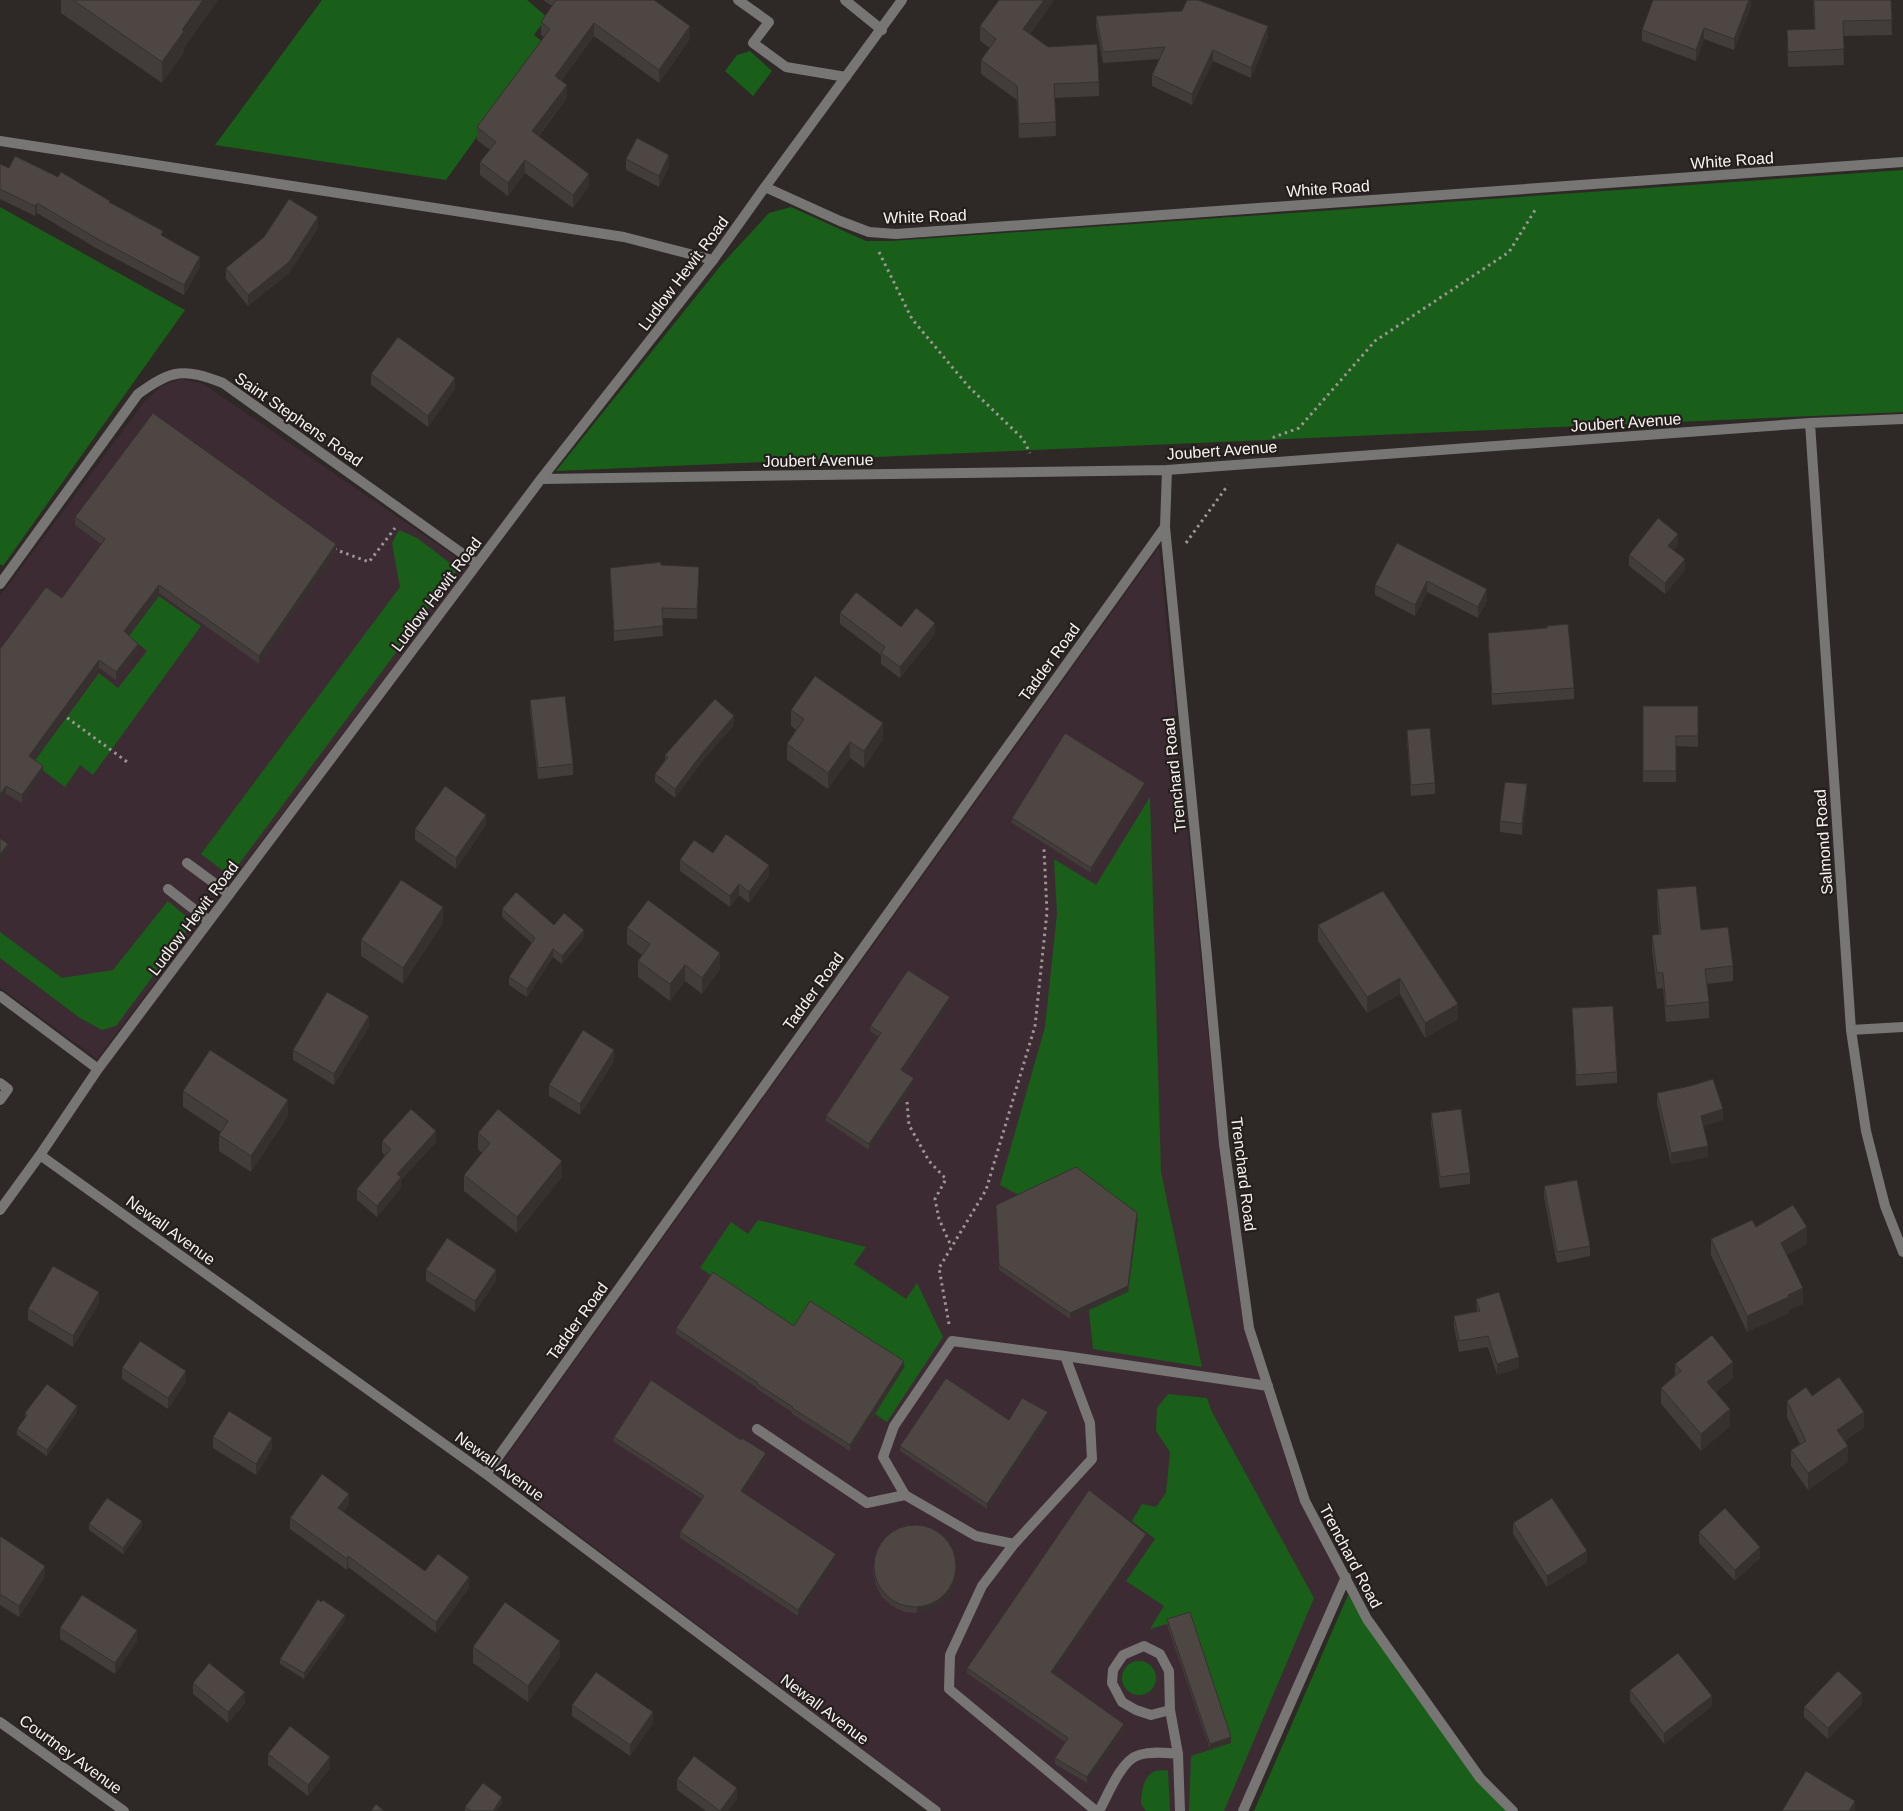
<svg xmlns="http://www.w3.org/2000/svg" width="1903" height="1811" viewBox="0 0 1903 1811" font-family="Arial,sans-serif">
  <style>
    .commercial { fill: #3d2b33 }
    .green { fill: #195f19 }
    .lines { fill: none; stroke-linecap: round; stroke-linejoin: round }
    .path { stroke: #9c9695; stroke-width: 3; stroke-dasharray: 2.5 4; stroke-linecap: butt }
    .service { stroke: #787575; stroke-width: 10 }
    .minor { stroke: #787575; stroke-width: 10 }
    .wall { fill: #423c3a }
    .shaded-wall { fill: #36312f }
    .building { fill: #4d4643; stroke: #36312f }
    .labels { text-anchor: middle; stroke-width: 4.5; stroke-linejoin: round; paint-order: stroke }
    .street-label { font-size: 16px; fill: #f7f2f1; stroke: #241f1c }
  </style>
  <rect width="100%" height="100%" fill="#2e2826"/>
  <path class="commercial" d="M180 379 203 384 221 396 469 566 97 1059 0 987V596L144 402 161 386Z
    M1159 547 1219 1141 1244 1327 1300 1503 1342 1578 1239 1811H944L495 1472Z"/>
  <path class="green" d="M322 0H527L547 17 534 35 544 43 446 180 215 145Z
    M750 51 772 71 753 96 725 71 737 55Z
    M1903 170V412L556 471 722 264 769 213 791 207 866 241H891Z
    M0 207 185 310 3 566 0 564Z
    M399 530 417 538 458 569 230 876 201 854 400 587 392 543Z
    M159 596 201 626 93 775 80 765 65 787 33 763 99 673 118 688 147 651 129 636Z
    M1150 797 1161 1172 1202 1367 1093 1349 1089 1310 1128 1292 1138 1218 1076 1172 1023 1197 1000 1185 1045 1027 1057 914 1054 859 1096 885Z
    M168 901 193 922 116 1026 102 1030 80 1018 0 958V932L62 978 113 970Z
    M758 1220 866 1247 854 1264 906 1299 917 1283 943 1337 887 1422 875 1414 905 1366 810 1305 794 1330 700 1268 731 1222 748 1234Z
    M1168 1394 1207 1398 1212 1412 1314 1598 1224 1811H1189L1191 1756 1231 1743 1190 1617 1150 1629 1164 1606 1126 1581 1155 1539 1132 1521 1142 1504 1156 1507 1166 1493 1170 1452 1156 1431 1157 1408Z
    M1348 1595 1363 1620 1507 1811H1254Z
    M1122 1678a17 17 0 1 1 34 0a17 17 0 1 1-34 0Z
    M1168 1770 1170 1811H1146L1141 1804C1141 1794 1143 1776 1155 1771 1158 1770 1165 1771 1168 1770Z"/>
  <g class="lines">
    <path class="path" d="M879 252 912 319 968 386 1023 439 1030 453
      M1273 445 1274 437 1299 428 1375 341 1509 252 1537 207
      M1186 543 1228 485
      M334 549 369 562 395 528
      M62 714 130 764
      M907 1102 909 1125 929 1161 946 1179 935 1199 939 1219 951 1246
      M949 1324 939 1268 986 1190 1035 1026 1047 912 1044 849"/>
    <path class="service" d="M738 0 769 22 753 43 786 67 846 77
      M0 141 624 237 713 260
      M187 863 229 894
      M168 889 209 921
      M0 1083 8 1089 0 1100
      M757 1429 867 1503 905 1495 976 1536 1014 1544
      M905 1495 883 1457 894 1426 952 1341 1065 1356
      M1170 1710 1151 1715 1136 1710 1122 1702 1112 1683 1113 1670 1123 1655 1144 1646 1160 1654 1169 1671 1170 1710 1178 1754 1180 1811
      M1096 1811 949 1689 950 1655 982 1586 1014 1544 1092 1459 1090 1423 1065 1356 1268 1386
      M1099 1811C1108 1795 1121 1760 1139 1755 1152 1751 1166 1753 1178 1754"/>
    <path class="minor" d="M845 0 882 30
      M765 187 840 221 869 232 896 234 1903 162
      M1810 423 1851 1030 1866 1131 1885 1206 1903 1252
      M1167 470 1165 527 1207 956 1224 1144 1249 1328 1305 1501 1367 1619 1480 1778 1513 1811
      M541 479 1167 470 1810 423 1903 419
      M0 584 138 394C172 369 184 368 223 383L477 564
      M0 996 98 1069
      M1851 1030 1903 1027
      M40 1155 486 1474 936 1811
      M0 1210 40 1155 98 1069 541 479 713 260 765 187 902 0
      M486 1474 1165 527
      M0 1722 124 1811
      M1243 1811 1346 1577"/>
  </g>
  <path class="wall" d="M61 0H218L184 48V52L162 83 61 13Z
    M543 0H654L690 39 659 83 594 36 561 81 567 98 539 136 589 186 573 208 525 173 508 196 480 175V162L490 150 477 140V127L544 37 541 35V22L552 6Z
    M1053 0V2L1030 34 1099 82V96L1055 98 1056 136 1019 138 1017 100 981 74V60L990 48 980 41V26Z
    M1653 0H1751V6L1734 50 1704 39 1696 61 1642 41V30Z
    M1813 0H1891L1892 35 1843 36 1844 65 1788 67 1787 30 1814 29Z
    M1096 16 1268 37 1251 78 1213 61 1192 105 1152 86V75L1160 59 1103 63 1096 26Z
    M626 159 669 166 659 187 626 170Z
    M0 164 9 168 110 203 163 236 200 267 184 295 96 248 37 213 35 216 0 199Z
    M318 228 289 273 248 306 226 279V268Z
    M371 374 455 389 428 427 371 385Z
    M75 517 336 552 259 664 159 593 128 634 138 652 116 680 99 668 33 759 43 774 22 803 6 794 0 803 62 598 101 544 75 525Z
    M1397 543 1487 600 1478 618 1427 592 1415 616 1375 595V585Z
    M1678 545 1673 550 1685 570 1665 594 1629 566V555Z
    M661 565 699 567 697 619 662 618 663 636 614 641 610 568Z
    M840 613 901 627 935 634 900 678 881 664V655L840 624Z
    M1547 628 1574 688V699L1492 705 1488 643V633Z
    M530 700 573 764V775L538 779 530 711Z
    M1643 706H1698V747L1676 746V782H1643Z
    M791 710 883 739 864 768 850 758 828 789 787 760V744L796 730 791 726Z
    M734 725 704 759 675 798 655 782V774L665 760V755Z
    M1407 730 1435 783V794L1411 796 1407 741Z
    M1145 789 1091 873 1012 823V818Z
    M1527 795 1522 835 1500 832V821Z
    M486 825 456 869 415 840V829Z
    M713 853 769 876 749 903 739 895 730 907 680 871V860Z
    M1657 889 1701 930 1733 966V981L1707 984 1709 1002V1018L1666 1022 1663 988 1657 989 1652 950V935L1659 934 1657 905Z
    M1383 891 1458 1019 1425 1038 1400 994 1367 1013 1318 941V925Z
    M502 909 554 925 584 937 562 964 553 957 527 997 509 985V977L532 943 502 917Z
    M443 923 403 984 361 956V940Z
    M627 928 720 969 702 994 685 981 670 1001 638 977V961L642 955 627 944Z
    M950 1003 904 1071 914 1083 869 1150 826 1121V1116L879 1037 870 1031V1026Z
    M1572 1008 1617 1072V1083L1576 1086Z
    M369 1027 334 1085 293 1060V1050Z
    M614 1061 580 1115 549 1096V1085Z
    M183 1091 288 1116 251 1172 219 1151V1135L221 1132 183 1107Z
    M1657 1093 1723 1120 1703 1126 1708 1157 1671 1164 1657 1104Z
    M1431 1113 1470 1173V1184L1440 1188 1431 1124Z
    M478 1133 562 1177 517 1233 464 1191V1175L482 1153 478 1149Z
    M382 1141 436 1142 401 1180V1188L377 1217 357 1200V1189L385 1156 382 1152Z
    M1544 1186 1590 1246V1256L1557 1263 1544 1197Z
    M996 1205 1137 1219 1128 1291 1070 1319 999 1270Z
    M1756 1227 1807 1244 1787 1255 1803 1304 1789 1310V1313L1747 1332 1711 1255V1239Z
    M426 1270 496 1281 475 1312 426 1281Z
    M1476 1299 1519 1368 1497 1375 1488 1347 1459 1352 1454 1327V1316L1477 1312Z
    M99 1303 73 1347 28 1320V1309Z
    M794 1326 904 1366 850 1451 792 1414V1412L757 1389V1388L676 1334V1328Z
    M1675 1364 1733 1378 1716 1392 1730 1426 1701 1451 1661 1404V1388L1675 1375Z
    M122 1368 186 1382 168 1409 122 1379Z
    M1812 1396 1864 1428 1844 1441 1848 1462 1808 1490 1791 1466V1450L1800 1444 1787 1417V1401Z
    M77 1412 47 1456 17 1435V1429L25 1419V1413Z
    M1048 1418 987 1509 900 1451V1446L1009 1420Z
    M213 1437 272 1449 256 1475 213 1448Z
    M614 1437 766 1459 743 1493 836 1560 798 1616 680 1538V1532L702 1499 614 1442Z
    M349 1505 343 1512 425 1571 469 1588 436 1633 348 1567 347 1570 290 1529V1518Z
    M1513 1523 1587 1562 1547 1587 1513 1534Z
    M89 1524 142 1527 123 1554 89 1530Z
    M1699 1532 1760 1558 1735 1581 1699 1543Z
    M0 1536 45 1577 19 1617 0 1605Z
    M1146 1539 1053 1674 1124 1729 1087 1783 1055 1764V1758L1065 1742 967 1673V1668Z
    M956 1560V1580L951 1593 942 1603 930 1610 917 1613 904 1612 892 1606 882 1597 876 1585 873 1572V1567Z
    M1167 1619 1231 1742 1210 1749 1167 1625Z
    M345 1621 304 1679 280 1664V1659Z
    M60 1628 137 1641 115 1674 60 1639Z
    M473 1647 560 1657 528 1702 473 1663Z
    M193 1683 245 1703 228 1723 193 1694Z
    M1630 1690 1712 1706 1664 1744 1630 1701Z
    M1862 1704 1828 1739 1804 1717V1707Z
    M572 1705 653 1723 630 1756 572 1716Z
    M268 1754 330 1768 308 1796 268 1765Z
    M677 1779 737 1799 728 1811H706L677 1790Z
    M502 1803 496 1811H465V1807Z"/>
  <path class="shaded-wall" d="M203 0H218L184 48V52L162 83V62L182 30Z
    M1044 0H1053V2L1023 43V29Z
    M1749 0H1751V6L1734 50V39Z
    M594 23V36L555 89V76Z
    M690 26V39L659 83V70Z
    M1268 26V37L1251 78V68Z
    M1704 28V39L1696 61V50Z
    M1213 50V61L1192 105V94Z
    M567 85V98L532 144V131Z
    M669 155V166L659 187V176Z
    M525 160V173L508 196V183Z
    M589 174V186L573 208V195Z
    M37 203V213L35 216V206Z
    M318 217V228L289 273 248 306V295Z
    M200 257V267L184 295V285Z
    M455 378V389L428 427V416Z
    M1678 534V545L1668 557V546Z
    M336 544V552L259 664V656Z
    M1685 559V570L1665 594V583Z
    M1427 581V592L1415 616V605Z
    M159 585V593L124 639V631Z
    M1487 589V600L1478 618V607Z
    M935 623V634L900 678V667Z
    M138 644V652L116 680V672Z
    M99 660V668L29 764V756Z
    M734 716V725L704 759 675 798V789L704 751Z
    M883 723V739L864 768V751Z
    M850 742V758L828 789V773Z
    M43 766V774L22 803V795Z
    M1145 783V789L1091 873V868Z
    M1527 784V795L1522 835V824Z
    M6 786V794L0 803V795Z
    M486 815V825L456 869V858Z
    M8 844V852L0 863V855Z
    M769 865V876L749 903V892Z
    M739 884V895L730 907V896Z
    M443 907V923L403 984V968Z
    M584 930V937L562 964V956Z
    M553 949V957L527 997V989Z
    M720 953V969L702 994V978Z
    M685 965V981L670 1001V984Z
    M1400 978V994L1367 1013V997Z
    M950 997V1003L901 1075V1070Z
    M1458 1004V1019L1425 1038V1023Z
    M369 1016V1027L334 1085V1074Z
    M614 1050V1061L580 1115V1104Z
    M914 1078V1083L869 1150V1144Z
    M288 1100V1116L251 1172V1156Z
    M1723 1109V1120L1701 1127V1116Z
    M436 1131V1142L401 1180V1188L377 1217V1206L397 1174Z
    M1708 1146V1157L1671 1164V1153Z
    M562 1161V1177L517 1233V1217Z
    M1137 1213V1219L1128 1291 1070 1319V1313Z
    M1807 1227V1244L1781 1259V1243Z
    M496 1270V1281L475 1312V1301Z
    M1803 1288V1304L1789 1310V1313L1747 1332V1316Z
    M99 1292V1303L73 1347V1336Z
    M1519 1357V1368L1497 1375V1364Z
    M904 1361V1366L850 1451V1445Z
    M1733 1362V1378L1707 1399V1382Z
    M186 1371V1382L168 1409V1398Z
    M77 1406V1412L47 1456V1450Z
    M1730 1409V1426L1701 1451V1434Z
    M1048 1412V1418L987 1509V1504Z
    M1864 1412V1428L1837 1446V1430Z
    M272 1438V1449L256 1475V1464Z
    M1848 1446V1462L1808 1490V1473Z
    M766 1453V1459L741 1497V1491Z
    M349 1494V1505L338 1519V1508Z
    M142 1521V1527L123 1554V1548Z
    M1146 1534V1539L1051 1677V1672Z
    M1760 1547V1558L1735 1581V1570Z
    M1587 1551V1562L1547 1587V1576Z
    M836 1554V1560L798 1616V1610Z
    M348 1556V1567L347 1570V1559Z
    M45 1566V1577L19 1617V1606Z
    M956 1574V1580L951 1593 942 1603 930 1610 917 1613V1608Z
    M469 1577V1588L436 1633V1622Z
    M345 1615V1621L304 1679V1673Z
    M137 1630V1641L115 1674V1663Z
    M560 1641V1657L528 1702V1686Z
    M245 1692V1703L228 1723V1712Z
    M1862 1693V1704L1828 1739V1728Z
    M1712 1696V1706L1664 1744V1733Z
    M653 1712V1723L630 1756V1745Z
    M1124 1724V1729L1087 1783V1777Z
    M1231 1737V1742L1210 1749V1744Z
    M330 1757V1768L308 1796V1785Z
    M737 1788V1799L728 1811H720Z
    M502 1797V1803L496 1811H493Z
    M1855 1801V1811H1849Z"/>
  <path class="building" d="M73 0H203L182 30 184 31 162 62Z
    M556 0H654L690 26 659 70 594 23 555 76 567 85 532 131 589 174 573 195 525 160 508 183 480 162 496 142 477 127 550 29 541 22Z
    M999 0H1044L1023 29 1048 47 1097 44 1099 82 1054 84 1056 122 1019 124 1017 86 981 60 996 39 980 26Z
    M1187 0H1198L1268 26 1251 68 1213 50 1192 94 1152 75 1165 47 1103 52 1096 16 1182 11Z
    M1653 0H1749L1734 39 1704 28 1696 50 1642 30Z
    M1814 0H1891L1892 20 1843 21 1844 49 1788 52 1787 30 1815 29Z
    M637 138 669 155 659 176 626 159Z
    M15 156 58 177 61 172 110 201 109 202 163 231 161 235 200 257 184 285 96 238 37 203 35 206 0 189V164L9 168Z
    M289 199 318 217 289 262 248 295 226 268 264 237Z
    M398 337 455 378 428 416 371 374Z
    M153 413 336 544 259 656 159 585 124 631 138 644 116 672 99 660 29 756 43 766 22 795 6 786 0 795V649L46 587 62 598 105 539 75 517Z
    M1658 518 1678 534 1668 546 1685 559 1665 583 1629 555Z
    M1397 543 1487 589 1478 607 1427 581 1415 605 1375 585Z
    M661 562V565L699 567 697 609 662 608 663 626 614 631 610 568Z
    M856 592 901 627 916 608 935 623 900 667 881 653 885 647 840 613Z
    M1568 624 1574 688 1492 694 1488 633 1547 628V626Z
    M815 676 883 723 864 751 850 742 828 773 787 744 804 719 791 710Z
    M565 696 573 764 538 768 530 700Z
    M715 699 734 716 704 751 675 789 655 774 668 757 665 755Z
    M1643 706H1698V736H1676V771H1643Z
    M1430 728 1435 783 1411 785 1407 730Z
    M1065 733 1145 783 1091 868 1012 818Z
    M1505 782 1527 784 1522 824 1500 821Z
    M445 786 486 815 456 858 415 829Z
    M726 834 769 865 749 892 739 884 730 896 680 860 694 840 713 853Z
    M0 838 8 844 0 855Z
    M401 880 443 907 403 968 361 940Z
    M1696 886 1701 930 1728 927 1733 966 1705 969 1709 1002 1666 1006 1663 973H1657L1652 935 1661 934 1657 889Z
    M1383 891 1458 1004 1425 1023 1400 978 1367 997 1318 925Z
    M516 892 554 925 564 913 584 930 562 956 553 949 527 989 509 977 535 938 502 909Z
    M648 900 720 953 702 978 685 965 670 984 638 961 650 944 627 928Z
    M908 970 950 997 901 1070 914 1078 869 1144 826 1116 881 1033 870 1026Z
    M327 992 369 1016 334 1074 293 1050Z
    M1613 1006 1617 1072 1576 1075 1572 1008Z
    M583 1030 614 1050 580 1104 549 1085Z
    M210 1050 288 1100 251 1156 219 1135 228 1121 183 1091Z
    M1713 1079 1723 1109 1701 1116 1708 1146 1671 1153 1657 1093 1690 1086Z
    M411 1109 436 1131 397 1174 401 1177 377 1206 357 1189 391 1149 382 1141Z
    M498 1109 562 1161 517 1217 464 1175 490 1143 478 1133Z
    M1461 1109 1470 1173 1440 1177 1431 1113Z
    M1076 1167 1137 1213 1128 1286 1070 1313 999 1265 996 1205Z
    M1577 1180 1590 1246 1557 1252 1544 1186Z
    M1793 1205 1807 1227 1781 1243 1803 1288 1788 1295 1789 1297 1747 1316 1711 1239 1752 1220 1756 1227Z
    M447 1238 496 1270 475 1301 426 1270Z
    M53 1266 99 1292 73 1336 28 1309Z
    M713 1272 794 1326 810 1301 904 1361 850 1445 792 1408 793 1407 757 1384 758 1383 676 1328Z
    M1499 1292 1519 1357 1497 1364 1488 1336 1459 1341 1454 1316 1480 1311 1476 1299Z
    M1712 1335 1733 1362 1707 1382 1730 1409 1701 1434 1661 1388 1681 1371 1675 1364Z
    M140 1341 186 1371 168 1398 122 1368Z
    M1839 1377 1864 1412 1837 1430 1848 1446 1808 1473 1791 1450 1806 1441 1787 1401 1806 1387 1812 1396Z
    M946 1378 1009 1420 1022 1398 1048 1412 987 1504 900 1446Z
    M651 1380 741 1440 742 1438 766 1453 741 1491 836 1554 798 1610 680 1532 704 1496 614 1437Z
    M47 1384 77 1406 47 1450 17 1429 27 1415 25 1413Z
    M229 1411 272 1438 256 1464 213 1437Z
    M322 1474 349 1494 338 1508 425 1571 438 1554 469 1577 436 1622 348 1556 347 1559 290 1518Z
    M1089 1490 1146 1534 1051 1672 1124 1724 1087 1777 1055 1758 1068 1738 967 1668Z
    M107 1498 142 1521 123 1548 89 1524Z
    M1552 1498 1587 1551 1547 1576 1513 1523Z
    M1725 1508 1760 1547 1735 1570 1699 1532Z
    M874 1566a41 41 0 1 1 82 0a41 41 0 1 1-82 0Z
    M0 1536 45 1566 19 1606 0 1594Z
    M82 1595 137 1630 115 1663 60 1628Z
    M318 1599 321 1602 323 1600 345 1615 304 1673 280 1659Z
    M505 1602 560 1641 528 1686 473 1647Z
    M1190 1612 1231 1737 1210 1744 1167 1619Z
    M1678 1653 1712 1696 1664 1733 1630 1690Z
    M209 1663 245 1692 228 1712 193 1683Z
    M1838 1671 1862 1693 1828 1728 1804 1707Z
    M596 1672 653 1712 630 1745 572 1705Z
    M290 1726 330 1757 308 1785 268 1754Z
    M694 1756 737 1788 720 1811 677 1779Z
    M1806 1771 1855 1801 1849 1811H1782Z
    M483 1783 502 1797 493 1811H471L465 1807Z
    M376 1804 384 1811H371Z"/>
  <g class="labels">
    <g class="street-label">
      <text transform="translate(1732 160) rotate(-4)" y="6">White Road</text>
      <text transform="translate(1328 188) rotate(-4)" y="6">White Road</text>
      <text transform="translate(925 216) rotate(-2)" y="6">White Road</text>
      <text transform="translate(683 273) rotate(-53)" y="6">Ludlow Hewit Road</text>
      <text transform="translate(299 419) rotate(35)" y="6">Saint Stephens Road</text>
      <text transform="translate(1626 422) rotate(-4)" y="6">Joubert Avenue</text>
      <text transform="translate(1222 450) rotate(-4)" y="6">Joubert Avenue</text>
      <text transform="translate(818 460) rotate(-1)" y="6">Joubert Avenue</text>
      <text transform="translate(436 594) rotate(-53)" y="6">Ludlow Hewit Road</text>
      <text transform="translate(1049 662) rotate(-54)" y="6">Tadder Road</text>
      <text transform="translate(1174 775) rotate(-96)" y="6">Trenchard Road</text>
      <text transform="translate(1823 842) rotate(-94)" y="6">Salmond Road</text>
      <text transform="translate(193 918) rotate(-53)" y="6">Ludlow Hewit Road</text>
      <text transform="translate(813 991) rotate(-54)" y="6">Tadder Road</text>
      <text transform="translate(1244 1174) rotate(83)" y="6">Trenchard Road</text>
      <text transform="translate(171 1230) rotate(36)" y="6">Newall Avenue</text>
      <text transform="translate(577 1321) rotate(-54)" y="6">Tadder Road</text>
      <text transform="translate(500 1466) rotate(36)" y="6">Newall Avenue</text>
      <text transform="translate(1351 1556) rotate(62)" y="6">Trenchard Road</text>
      <text transform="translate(825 1709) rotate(37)" y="6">Newall Avenue</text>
      <text transform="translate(71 1754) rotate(36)" y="6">Courtney Avenue</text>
    </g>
  </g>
</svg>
